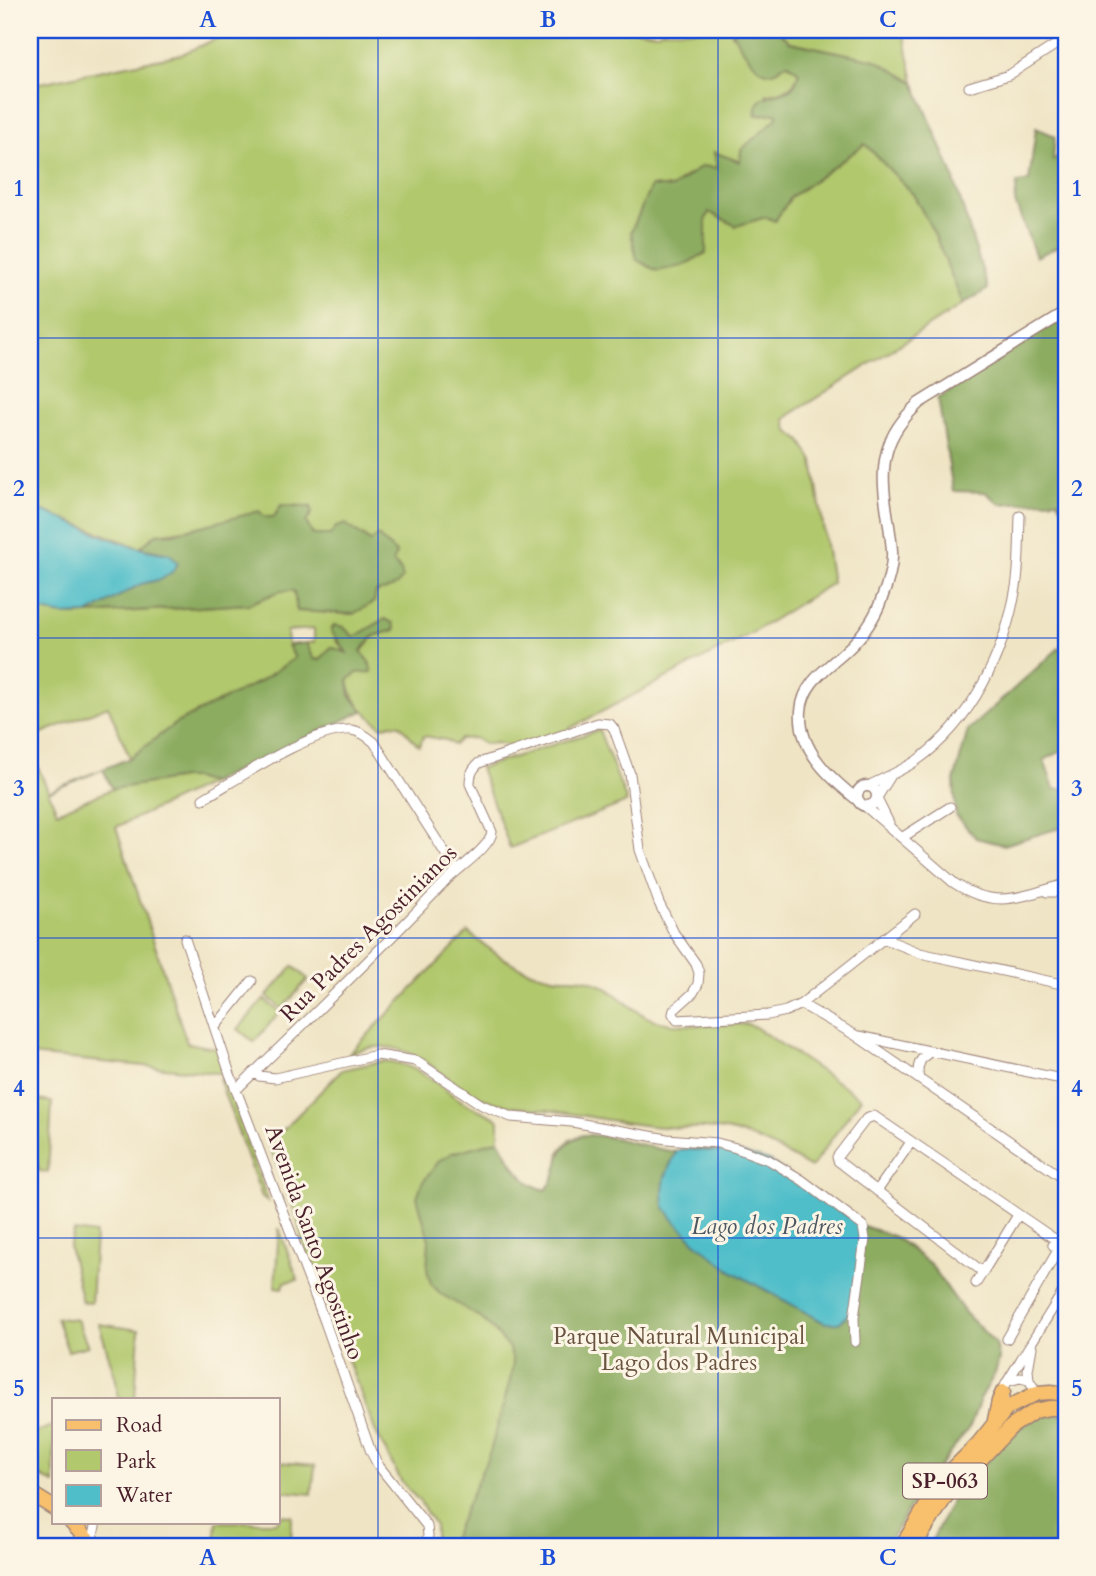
<svg xmlns="http://www.w3.org/2000/svg" width="1096" height="1576" viewBox="0 0 1096 1576" font-family="Cardo,serif">
  <style>
    .green { fill: #b1c86d; stroke: #7e744c; stroke-width: 2 }
    .forest { fill: #8cac60; stroke: #6b6646; stroke-width: 2 }
    .water { fill: #50bec9; stroke: #4d6e7a; stroke-width: 2 }
    .lines { fill: none; stroke-linecap: round; stroke-linejoin: round }
    .minor-casing { stroke: #9c8278; stroke-width: 11 }
    .tertiary-casing { stroke: #9c8278; stroke-width: 13 }
    .primary-casing { stroke: #9c8278; stroke-width: 17 }
    .minor { stroke: #fff; stroke-width: 9 }
    .tertiary { stroke: #fff; stroke-width: 10 }
    .primary { stroke: #f8bf6c; stroke-width: 14 }
    .grid { fill: none; stroke: #1d4ed8; stroke-width: 2; stroke-opacity: 0.55 }
    .labels { text-anchor: middle; stroke-width: 6; stroke-linejoin: round; paint-order: stroke }
    .shield { fill: #fcf5e5; stroke: #7f5f63; stroke-width: 2 }
    .shield-label { font-size: 21px; font-weight: bold; fill: #4a1f2b }
    .street-label { font-size: 23px; fill: #4a1f2b; stroke: #fcf5e5 }
    .park-label { font-size: 23px; fill: #69523f; stroke: #fcf5e5 }
    .water-label { font-size: 24px; font-style: italic; fill: #4c5762; stroke: #fcf5e5 }
    .neatline { fill: none; stroke: #1d4ed8; stroke-width: 2.5 }
    .grid-label { font-size: 23px; text-anchor: middle; font-weight: bold; fill: #1d4ed8 }
  </style>
  <rect width="100%" height="100%" fill="#fcf5e5"/>
  <filter id="ink" filterUnits="userSpaceOnUse"><feTurbulence type="fractalNoise" baseFrequency=".0143" numOctaves="2"/><feDisplacementMap in="SourceGraphic" scale="14" xChannelSelector="R" yChannelSelector="G"/><feConvolveMatrix kernelMatrix="1 2 1 2 8 2 1 2 1" color-interpolation-filters="sRGB"/></filter>
  <filter id="wash" filterUnits="userSpaceOnUse"><feTurbulence type="fractalNoise" baseFrequency=".00686" numOctaves="4" result="noise"/><feDisplacementMap in="SourceGraphic" scale="28" xChannelSelector="R" yChannelSelector="G"/><feGaussianBlur stdDeviation="1.57" result="paint"/><feColorMatrix in="noise" values="0 0 0 0 0 0 0 0 0 0 0 0 0 0 0 0 0 1.4 0 .05"/><feComposite in="paint" operator="in"/></filter>
  <g filter="url(#wash)">
    <rect width="100%" height="100%" fill="#efe4c4"/>
    <path class="green" d="M236 30H635L657 33 662 30H732V34L779 69 786 63 799 72C794 90 785 91 767 94L756 115 778 113 777 119 742 150 741 162 715 153 717 168 686 176 672 188 651 186 646 201 706 219 709 211 736 226 766 217 775 221 791 197 865 144 913 194 934 232 963 304 785 418 788 431 801 441 813 461 832 583 752 633 561 733 522 749 497 743 484 744 474 738 460 739 454 745 446 740 424 736 419 746 400 725 391 724 382 727C366 713 351 702 348 680L369 661 361 652 374 636 354 637 343 627 336 640 348 654 321 660 314 659 306 643 314 642V629L287 631 288 645 295 658 259 682 176 723 130 758 108 706 30 738V609L73 615 248 604 281 591H294L297 611 353 614 401 570 363 535H313L306 522 312 513 311 506 281 505 274 517 156 534 140 548 41 510H30V85L182 54Z
      M778 30H903L914 82 875 60 790 42Z
      M599 730 627 802 510 848 480 768Z
      M30 748 57 812 112 789 182 778H193L211 783 116 827 187 1043 219 1049 228 1074 30 1055Z
      M468 932C498 956 515 970 553 977 565 979 579 977 591 981 613 988 625 1005 645 1016 669 1030 718 1024 747 1024L755 1027 861 1098 811 1168C787 1154 761 1139 734 1132 711 1126 688 1129 665 1127 630 1125 595 1117 560 1112 539 1108 517 1108 497 1103 441 1088 411 1024 348 1055Z
      M293 966 308 979 282 1009 267 996Z
      M264 999 280 1012 254 1042 238 1029Z
      M382 1061C415 1062 434 1083 460 1100 472 1108 487 1112 499 1120V1140L521 1177 532 1187 546 1190 556 1179 560 1151 569 1140 584 1135 613 1138 656 1150 676 1152 683 1149H711L863 1226 895 1237 930 1264 965 1313 996 1344 999 1359 995 1373 980 1399 970 1426 915 1499 886 1546H435V1526L420 1502 401 1481 375 1430 323 1296 303 1243 296 1215 269 1144 342 1070Z
      M225 1077 268 1201 262 1197 219 1079Z
      M31 1099 52 1102 48 1172 39 1171 30 1131Z
      M279 1228 298 1280 285 1282 283 1288 275 1287Z
      M74 1231 95 1234 91 1303 82 1302 69 1246Z
      M56 1318 77 1320 88 1346 68 1351Z
      M99 1324 139 1330 135 1399H118L116 1380Z
      M54 1425V1484L30 1471V1435Z
      M278 1462 315 1465 312 1494 278 1491Z
      M278 1515 292 1516 291 1546H215L217 1522H278Z"/>
    <path class="forest" d="M732 30H778L790 42 876 60 914 82 951 170 988 289 963 304 934 233 913 194 865 144 791 197 775 221 766 217 736 226 709 212 706 219V253L682 266 657 271 637 260 631 232 651 186 672 188 702 166 717 168 714 152 740 162 741 150 777 118V113L756 115C753 94 775 96 788 90 795 87 797 79 799 72L787 63C781 67 774 74 767 72 755 70 735 40 732 30Z
      M1036 128 1055 136 1053 160 1064 153 1063 134 1066 130V243L1036 257 1015 202 1017 183 1029 181Z
      M1066 317V515L1058 500 1000 504 985 492 953 491 938 398 1042 330Z
      M281 505 311 507 312 513 306 522 313 535H330L336 527 346 524 370 542 378 536 396 553 393 562 401 571 403 578C396 588 387 591 376 592L374 602 353 614 297 611 294 591H281L249 604 87 614 141 584 162 579 170 554 140 548 156 534 175 533 259 511 265 517H274Z
      M385 619 393 623 395 630 374 636 361 651 369 661 372 672 357 673 348 680 350 695 363 711 211 783 193 778H182L112 789 103 769 48 792 130 758 176 723 259 682 295 658 288 645 306 643 314 659 320 660 331 647 347 653 331 631 334 625 343 627 354 637Z
      M1059 648H1066V749L1044 760 1054 789H1066V826L1004 845 976 838 956 815 954 781 968 730Z
      M584 1135C616 1135 645 1148 676 1152L665 1177 730 1270 825 1323 863 1226 895 1237 930 1264 965 1313 996 1344 999 1359 995 1373 980 1399 970 1426 915 1499 886 1546H449L490 1452 511 1377 513 1362 509 1348 491 1327 479 1317 441 1294 431 1284 427 1270 429 1240 417 1197 422 1183 440 1160 452 1153 499 1140C511 1162 521 1184 546 1190 565 1168 550 1145 584 1135Z
      M1062 1414 1066 1416V1546H929L952 1500 999 1445 1033 1418Z"/>
    <path class="water" d="M30 510H41C82 526 125 549 170 554L178 563 173 571 162 579 141 584 87 614 63 615 30 609Z
      M683 1149 740 1153 769 1161 863 1226 856 1299 850 1313 839 1323H825L730 1270 694 1241 673 1219 664 1206 663 1192 665 1177 676 1152Z"/>
  </g>
  <g filter="url(#ink)">
    <g class="lines">
      <g class="minor-casing">
        <path id="minor" d="M969 87 1009 75 1066 38
          M868 786C884 778 901 771 916 761 972 722 1005 652 1016 587 1020 564 1019 539 1020 516
          M878 796 890 777
          M203 799C236 780 314 727 351 730 360 731 367 736 374 742L456 870
          M877 799 889 823
          M865 806 954 883C997 911 1021 896 1066 884
          M903 837 950 807
          M1047 892H1066
          M185 939 230 1074 325 1322 371 1452 378 1465 427 1526 428 1536 426 1546
          M885 939 920 953 1066 985
          M801 1004 855 1035 1066 1180
          M215 1027 252 981
          M859 1036 1066 1080
          M254 1072 259 1076 275 1078 377 1055 416 1061 482 1105 511 1117 572 1122 667 1139 717 1143 736 1148 769 1160 802 1180 863 1226 865 1239 854 1318 855 1342
          M919 1079C916 1066 920 1057 932 1051
          M237 1089C307 1021 378 953 445 882 457 869 491 847 492 832L470 784C470 774 472 770 479 763L598 723 610 724 614 729 630 774 640 850 659 903 674 933 696 964 699 973 698 984 693 993 674 1010 673 1014 677 1020 768 1015 786 1011 801 1004 915 914
          M877 1191 911 1142
          M1018 1215 983 1272 838 1161 837 1157 866 1119 874 1116 1056 1240
          M1066 1243 1058 1238 1053 1245 1061 1252 1066 1251
          M976 1283 983 1272
          M1007 1339 1058 1250
          M1029 1380 1028 1370 1032 1347
          M1009 1381 1020 1378 1029 1380 1037 1393
          M1004 1397V1388L1007 1382 1066 1287
          M91 1544 96 1522"/>
      </g>
      <g class="tertiary-casing">
        <path id="tertiary" d="M857 796a10 10 0 1 1 20 0a10 10 0 1 1-20 0Z
          M859 801C831 779 798 750 801 711 803 682 828 668 847 650 863 635 875 618 882 598 888 583 893 567 892 551 890 519 878 483 887 451 892 432 905 416 919 403L1066 312"/>
      </g>
      <g class="primary-casing">
        <path id="primary" d="M995 1420 999 1401 1003 1392
          M30 1493 54 1508
          M71 1522 93 1546
          M902 1546 933 1495 952 1470 978 1444 1007 1408 1037 1393 1051 1392 1066 1394
          M914 1546 946 1496 1011 1427 1035 1411 1049 1408H1066"/>
      </g>
      <use href="#minor" class="minor"/>
      <use href="#tertiary" class="tertiary"/>
      <use href="#primary" class="primary"/>
    </g>
  </g>
  <path class="grid" d="M378 30V1546M718 30V1546M30 338H1066M30 638H1066M30 938H1066M30 1238H1066"/>
  <g class="labels">
    <rect class="shield" x="903" y="1463.5" width="84" height="35" rx="5"/>
    <g class="shield-label">
      <text x="945" y="1488">SP-063</text>
    </g>
    <g class="street-label">
      <text transform="translate(368 933) rotate(-45)" y="8">Rua Padres Agostinianos</text>
      <text transform="translate(315 1242) rotate(70)" y="8">Avenida Santo Agostinho</text>
    </g>
    <g class="park-label">
      <text x="679" y="1344">Parque Natural Municipal<tspan x="679" dy="26">Lago dos Padres</tspan></text>
    </g>
    <g class="water-label">
      <text x="767" y="1234">Lago dos Padres</text>
    </g>
  </g>
  <rect width="1096" height="1576" fill="none" stroke="#fcf5e5" stroke-width="77"/>
  <rect x="52" y="1398" width="228" height="126" fill="#fcf5e5" stroke="#b59f9b" stroke-width="2"/>
  <rect x="66" y="1420" width="35" height="10" fill="#f8bf6c" stroke="#b59f9b" stroke-width="2"/>
  <text x="116" y="1432" font-size="21" fill="#4a1f2b">Road</text>
  <rect x="66" y="1450" width="35" height="21" fill="#b1c86d" stroke="#b59f9b" stroke-width="2"/>
  <text x="116" y="1468" font-size="21" fill="#4a1f2b">Park</text>
  <rect x="66" y="1485" width="35" height="21" fill="#50bec9" stroke="#b59f9b" stroke-width="2"/>
  <text x="116" y="1502" font-size="21" fill="#4a1f2b">Water</text>
  <rect x="38" y="38" width="1020" height="1500" class="neatline"/>
  <g class="grid-label">
    <text x="208" y="27">A</text>
    <text x="548" y="27">B</text>
    <text x="888" y="27">C</text>
    <text x="19" y="196">1</text>
    <text x="1077" y="196">1</text>
    <text x="19" y="496">2</text>
    <text x="1077" y="496">2</text>
    <text x="19" y="796">3</text>
    <text x="1077" y="796">3</text>
    <text x="19" y="1096">4</text>
    <text x="1077" y="1096">4</text>
    <text x="19" y="1396">5</text>
    <text x="1077" y="1396">5</text>
    <text x="208" y="1565">A</text>
    <text x="548" y="1565">B</text>
    <text x="888" y="1565">C</text>
  </g>
</svg>
